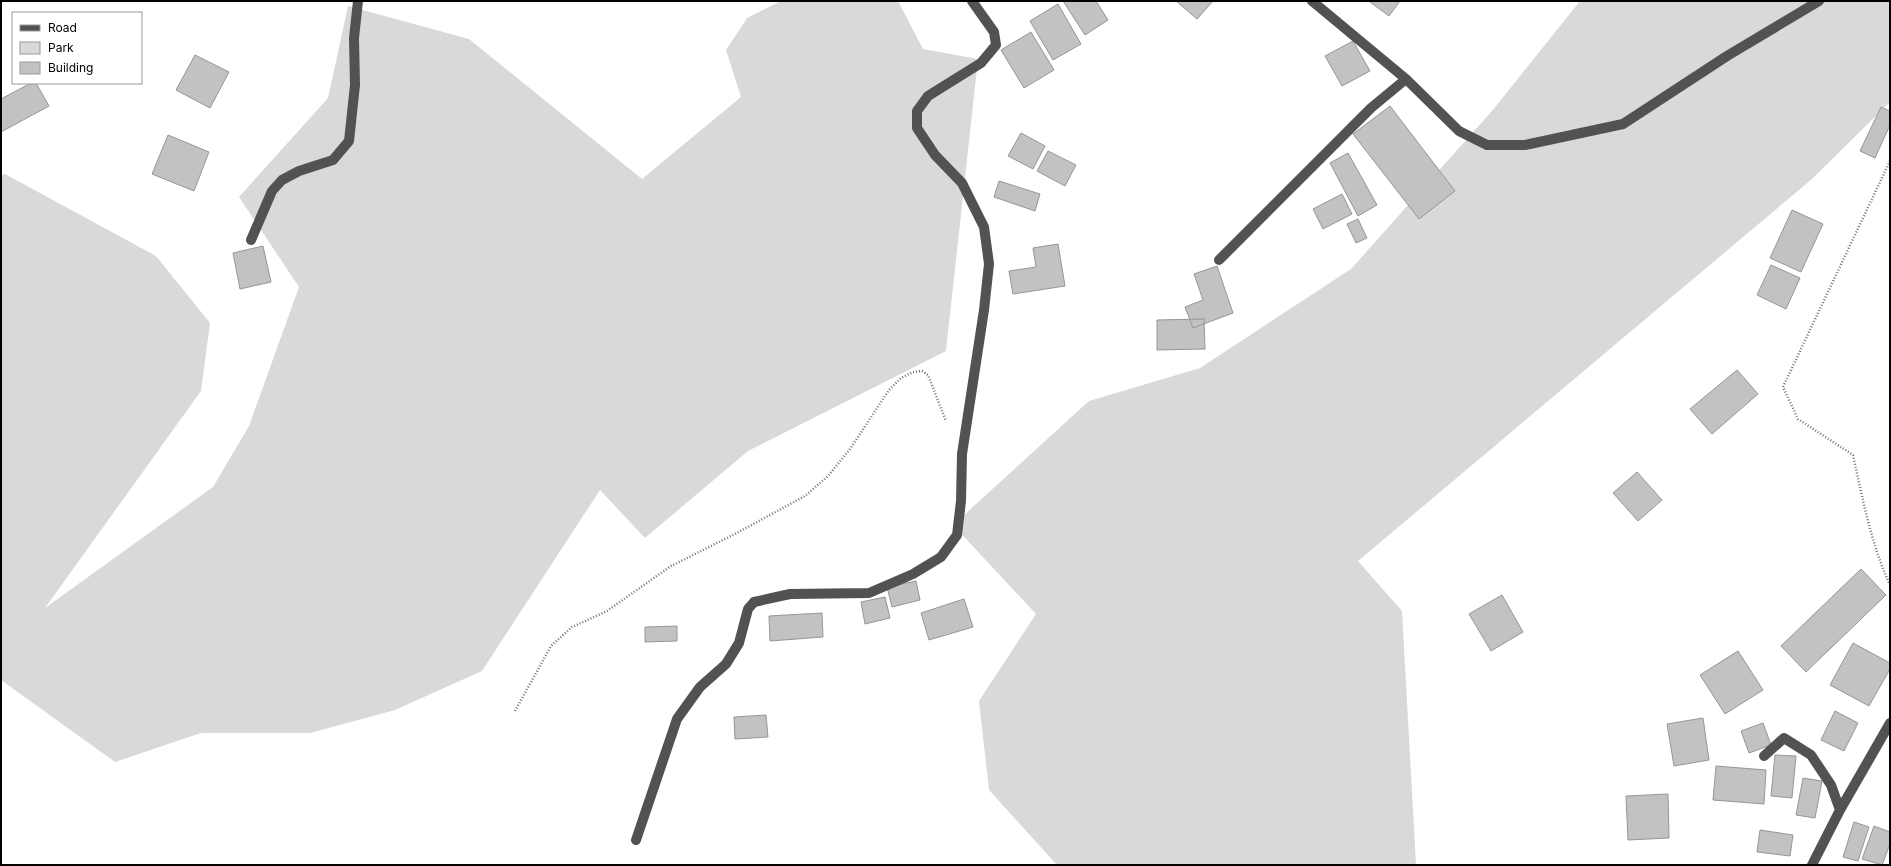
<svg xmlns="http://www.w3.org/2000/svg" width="1891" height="866" viewBox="0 0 1891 866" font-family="Inter,sans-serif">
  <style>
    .green { fill: #d9d9d9 }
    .building { fill: #c2c2c2; stroke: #969696 }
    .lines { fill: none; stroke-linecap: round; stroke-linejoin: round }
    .path { stroke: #747474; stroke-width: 2.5; stroke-dasharray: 1 2; stroke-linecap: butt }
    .minor { stroke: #525252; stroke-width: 10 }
  </style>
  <rect width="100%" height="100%" fill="#fff"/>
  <path class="green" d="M781 1H898L923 49 978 59 946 351 748 451 645 538 600 490 482 671 395 710 310 733H201L115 762 1 680V175L5 174 156 256 210 323 201 391 45 608 213 487 249 426 299 287 239 197 328 98 348 6 469 39 642 179 741 97 726 50 747 18Z
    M1580 1H1890V102L1812 179 1358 561 1402 611 1416 865H1057L989 790 979 701 1036 614 953 525 1089 401 1200 368 1351 269 1492 111Z"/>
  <path class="building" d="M1063 1H1096L1108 20 1085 35Z
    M1176 1H1213L1197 19Z
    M1371 1H1400L1389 16 1370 2Z
    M1058 4 1081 44 1053 60 1030 21Z
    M1031 32 1054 70 1024 88 1001 50Z
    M1353 41 1370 71 1342 86 1325 56Z
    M195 55 229 72 210 108 176 90Z
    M31 83H36L49 106 1 132V99Z
    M1390 106 1455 191 1419 219 1353 134Z
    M1881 107 1890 111V125L1875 158 1860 151Z
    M1021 133 1045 146 1033 169 1008 156Z
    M168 135 209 152 194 191 152 174Z
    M1048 151 1076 165 1065 186 1037 171Z
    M1348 153 1377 205 1358 216 1330 163Z
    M999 181 1040 194 1035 211 994 197Z
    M1342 194 1352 214 1323 229 1313 209Z
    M1792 210 1823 224 1801 272 1770 258Z
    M1358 219 1367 238 1356 243 1347 224Z
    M1058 244 1065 286 1013 294 1009 271 1036 267 1033 248Z
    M263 246 271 282 240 289 233 253Z
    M1771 265 1800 278 1786 309 1757 295Z
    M1217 266 1233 313 1193 328 1185 307 1203 300 1194 274Z
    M1204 319 1205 349 1157 350V320Z
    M1737 370 1758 394 1712 434 1690 409Z
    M1637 472 1662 500 1638 521 1613 493Z
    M1861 569 1886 595 1806 672 1781 646Z
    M916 581 920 600 892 607 887 587Z
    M1502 595 1523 632 1491 651 1469 614Z
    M885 597 890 618 865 624 861 602Z
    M964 599 973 627 929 640 921 613Z
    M822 613 823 637 770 641 769 616Z
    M677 626V641L645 642V627Z
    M1853 643 1890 663V669L1869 706 1830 685Z
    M1738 651 1763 690 1725 714 1700 675Z
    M1835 711 1858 723 1844 751 1821 740Z
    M766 715 768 737 735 739 734 717Z
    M1703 718 1709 760 1674 766 1667 724Z
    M1763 723 1771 745 1749 753 1741 731Z
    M1775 755 1796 756 1792 798 1771 796Z
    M1716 766 1766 770 1764 804 1713 800Z
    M1803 778 1822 781 1815 818 1796 815Z
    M1668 794 1669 838 1628 840 1626 796Z
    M1854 822 1869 827 1858 861 1843 857Z
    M1874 826 1890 832V844L1882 865 1862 859Z
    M1760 830 1793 835 1790 856 1757 852Z"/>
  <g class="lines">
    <path class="path" d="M1890 161 1783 387 1798 419 1853 455C1863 500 1871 544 1890 585
      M515 711 551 646 572 627 607 611 671 566 733 535 805 496 828 476 850 449 889 390 901 378 913 372 922 371 928 375 946 421"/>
    <path class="minor" d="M1312 1 1406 79 1459 131 1487 145H1525L1623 124 1727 56 1819 1
      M251 240 272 191 282 180 299 171 333 160 349 141 355 85 354 38 358 1
      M1219 260 1371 108 1406 79
      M1764 756 1784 738 1811 755 1831 785 1840 810
      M636 840 677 719 700 687 726 664 739 643 748 609 754 602 790 594 869 593 913 574 941 557 957 535 961 501 962 454 984 310 989 264 984 227 962 183 935 155 917 128V111L928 96 981 63 996 45 994 32 972 1
      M1812 865 1840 810 1890 723"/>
  </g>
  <rect width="1891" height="866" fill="none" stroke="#000000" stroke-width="4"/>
  <rect x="12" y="12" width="130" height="72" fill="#ffffff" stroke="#999999"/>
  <rect x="20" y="25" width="20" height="6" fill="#525252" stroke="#999999"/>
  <text x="48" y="32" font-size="12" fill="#000000">Road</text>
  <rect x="20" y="42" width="20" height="12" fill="#d9d9d9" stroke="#999999"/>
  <text x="48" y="52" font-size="12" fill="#000000">Park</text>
  <rect x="20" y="62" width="20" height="12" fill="#c2c2c2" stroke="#999999"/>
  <text x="48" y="72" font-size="12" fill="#000000">Building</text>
</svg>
